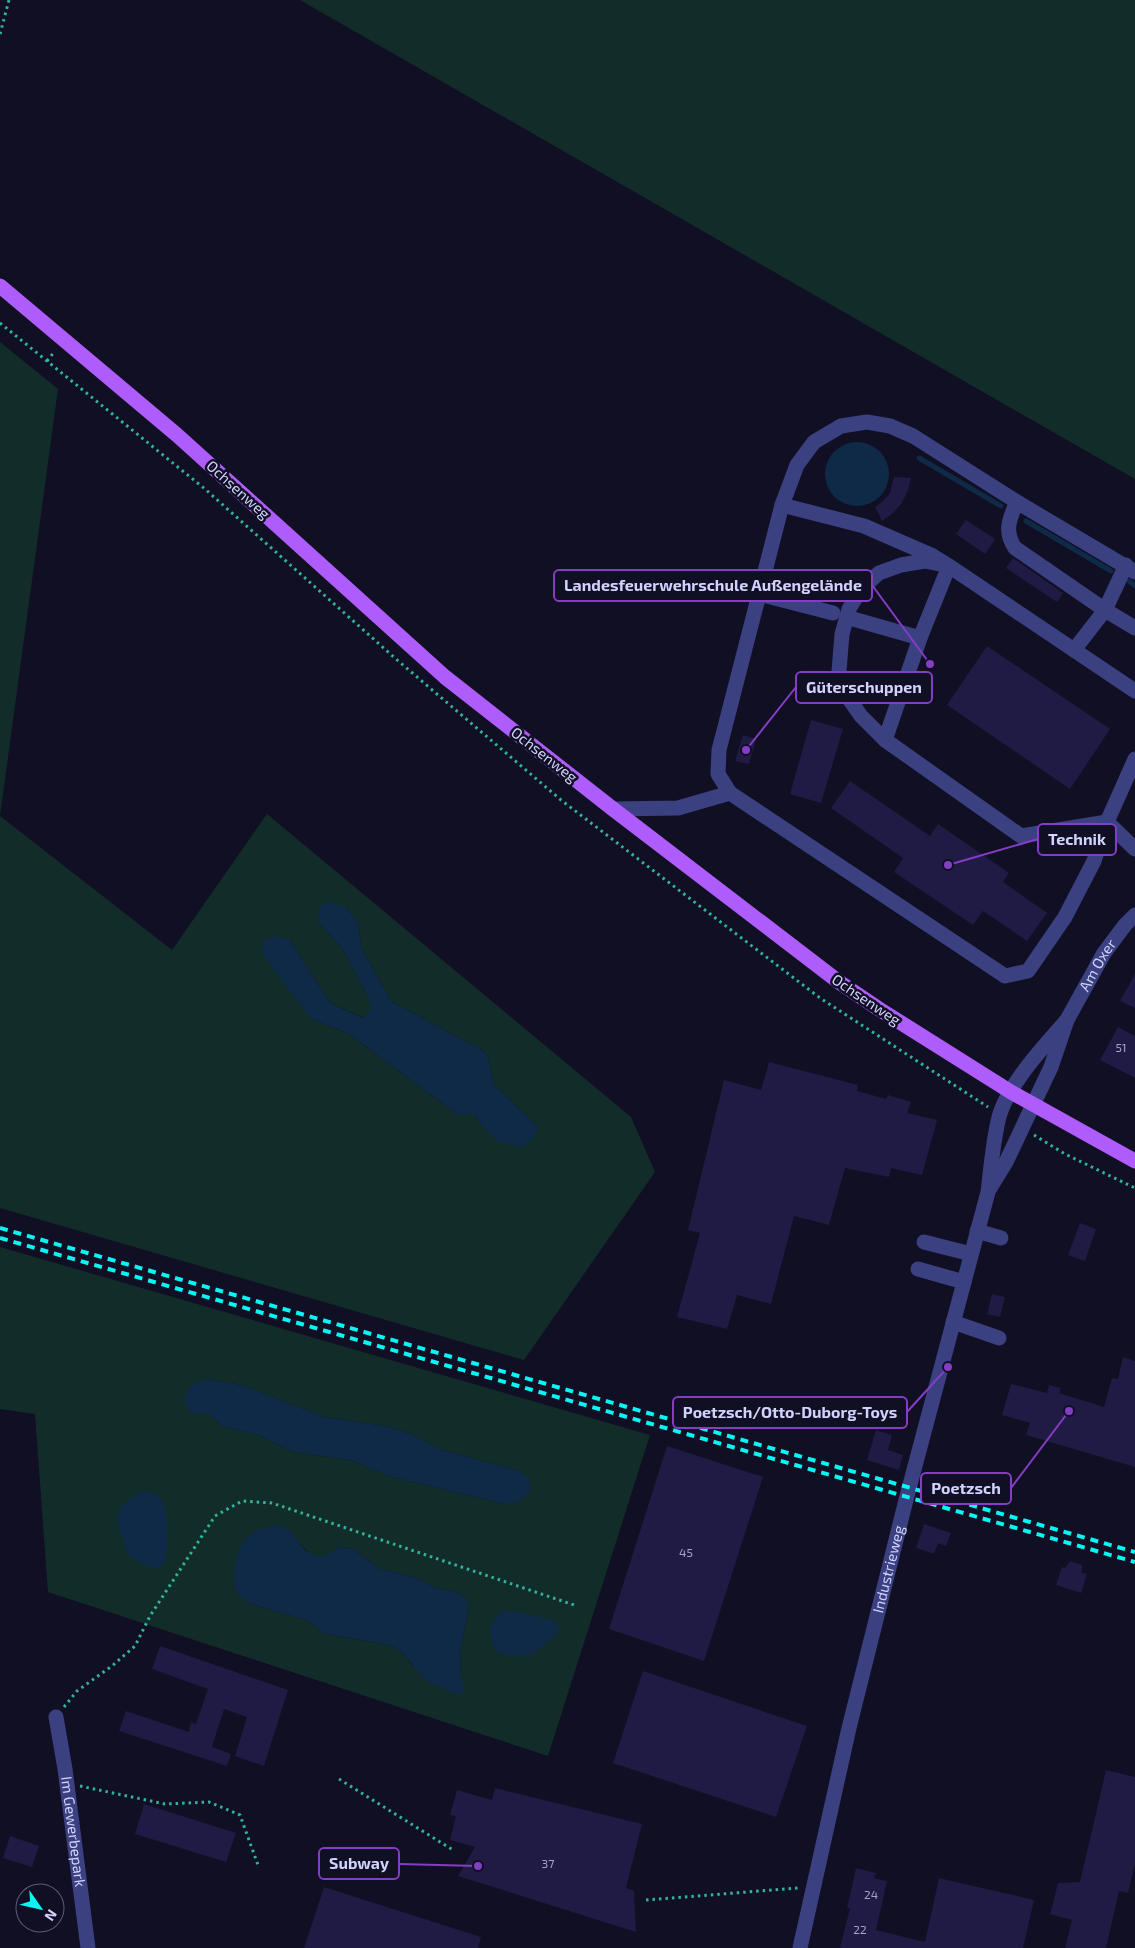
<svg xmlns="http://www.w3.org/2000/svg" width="1135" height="1948" viewBox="0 0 1135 1948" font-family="'Exo 2',sans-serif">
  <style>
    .green { fill: #122d29; fill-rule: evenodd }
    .water { fill: #0f2a47 }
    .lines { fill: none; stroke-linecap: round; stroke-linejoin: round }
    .stream { stroke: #0f2a47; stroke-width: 5 }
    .building { fill: #1f1b44 }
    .path { stroke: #31b39d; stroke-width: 3; stroke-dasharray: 2.5 4; stroke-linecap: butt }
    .minor { stroke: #3b4081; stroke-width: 15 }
    .major { stroke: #ae5cfb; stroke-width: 15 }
    .rail { stroke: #06f6f4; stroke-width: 4; stroke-dasharray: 8 6; stroke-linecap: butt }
    .labels { text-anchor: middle; stroke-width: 5; stroke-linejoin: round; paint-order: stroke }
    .number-label { font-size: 12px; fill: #a5a4d0 }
    .street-label { font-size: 15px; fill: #d2d2fe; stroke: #100f23 }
    .leader { fill: none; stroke: #843dc5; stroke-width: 2 }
    .callout-dot { fill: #843dc5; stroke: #100f23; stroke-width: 2 }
    .callout { fill: #100f23; stroke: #843dc5; stroke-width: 2 }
    .callout-label { font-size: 16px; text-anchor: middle; font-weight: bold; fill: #d2d2fe }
  </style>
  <rect width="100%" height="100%" fill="#100f23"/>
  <path class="green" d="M300 0H1135V479Z
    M0 342 58 389 0 816 172 950 267 814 631 1117 655 1172 524 1360 0 1208ZM346 907 358 923 361 947 391 1001 487 1053 494 1085 538 1127 482 1126 474 1114H457L349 1034 310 1018 290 940 330 1003 364 1018 370 1011V1001L343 949 318 922Z
    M0 1247 650 1435 548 1756 48 1592 35 1414 0 1409ZM208 1379 242 1385 324 1417 385 1426 408 1433 439 1449 519 1471 505 1504 392 1477 350 1460 294 1452 258 1435 222 1426 209 1414ZM289 1530C297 1540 310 1561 326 1556 330 1554 335 1549 339 1547L353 1549 380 1569 416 1578 434 1587 459 1593 469 1608 461 1647 460 1675 414 1667 401 1651 390 1645 325 1634 309 1621 248 1603Z"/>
  <path class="water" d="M825 474a32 32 0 1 1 64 0a32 32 0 1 1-64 0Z
    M327 902 346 907 358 923 361 947 391 1001 487 1053 494 1085 538 1127 534 1138 522 1147 498 1142 482 1126 474 1114H457L349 1034 310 1018 262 953 264 941 275 936 290 940 330 1003 363 1018 370 1011V1001L343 949 318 922 319 908Z
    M208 1379 242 1385 324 1417 385 1426 408 1433 439 1449 519 1471 530 1479V1491L521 1501 505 1504 392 1477 350 1460 294 1452 258 1435 222 1426 209 1414 191 1413 185 1405C185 1385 190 1385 208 1379Z
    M141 1492C148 1492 154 1492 160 1497 169 1504 169 1551 164 1562 162 1567 159 1567 155 1569L139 1563 127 1553 117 1521 120 1508 127 1501Z
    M275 1525 289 1530 305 1550 316 1556H325L339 1547 353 1549 380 1569 416 1578 434 1587 459 1593 466 1598 469 1608 461 1647 460 1675 464 1691 459 1695 426 1681 401 1651 390 1645 325 1634 309 1621 248 1603 236 1592 234 1575 236 1557 245 1539 258 1530Z
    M503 1611 521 1612 556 1621 559 1629 555 1636 531 1655 507 1656 495 1650C488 1632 487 1623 503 1611Z"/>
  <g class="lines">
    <path class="stream" d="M919 458 1001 506
      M1026 521 1111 571
      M1129 581 1135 586"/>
  </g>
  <path class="building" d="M894 477 911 478 908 490 902 503 893 513 882 521 875 507 883 501 890 493Z
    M966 520 995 539 985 554 956 534Z
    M1013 558 1063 593 1057 602 1006 568Z
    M987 646 1110 729 1070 789 947 705Z
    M811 720 843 729 821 803 790 794Z
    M743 735 756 739 749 764 735 761Z
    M850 781 930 836 938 824 1009 873 1003 882 1047 913 1027 941 983 911 973 925 894 872 903 858 831 808Z
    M1135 974V1008L1120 1001Z
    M1118 1027 1135 1036V1078L1100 1060Z
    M769 1062 858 1085 857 1091 886 1099 888 1095 911 1102 907 1113 937 1120 922 1175 891 1168 889 1177 845 1168 829 1225 794 1216 771 1304 737 1295 727 1329 677 1317 700 1233 688 1230 724 1080 761 1090Z
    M1080 1223 1096 1229 1085 1261 1068 1255Z
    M992 1294 1005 1297 1000 1317 987 1314Z
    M1123 1357 1135 1361V1467L1026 1435 1030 1423 1002 1415 1011 1384 1047 1393 1049 1385 1061 1388 1059 1393 1104 1407 1112 1378 1118 1379Z
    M876 1430 892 1435 888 1450 903 1455 899 1470 867 1460Z
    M667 1446 763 1477 704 1661 609 1629Z
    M924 1524 951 1533 946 1546 938 1543 934 1554 916 1548Z
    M1070 1561 1082 1565V1573L1087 1574 1081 1593 1056 1585 1062 1567 1065 1568Z
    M160 1646 288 1690 264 1766 235 1756 247 1717 224 1709 212 1747 231 1754 227 1766 119 1731 126 1711 189 1732 191 1722 196 1724 208 1689 152 1669Z
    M643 1671 807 1726 776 1817 613 1763Z
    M1106 1770 1135 1777V1863L1128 1893 1119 1891 1106 1948H1065L1072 1920 1050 1914 1058 1883 1080 1882Z
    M495 1788 642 1824 626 1888 634 1891 636 1932 458 1876 475 1847 450 1840 456 1816 450 1815 457 1790 492 1800Z
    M144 1804 236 1833 226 1862 135 1834Z
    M10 1836 39 1846 32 1867 3 1858Z
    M856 1868 876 1873 874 1878 887 1881 876 1930 925 1942 939 1878 1034 1900 1023 1948H840L850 1908H847Z
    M324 1887 481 1937 478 1948H304Z"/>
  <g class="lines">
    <path class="path" d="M0 34 9 0
      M0 323 205 489 396 659 561 800 820 998 988 1107
      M47 361 55 351
      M1034 1135 1065 1154 1135 1188
      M64 1707 77 1691 112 1666 135 1646 150 1616 215 1516 242 1501 272 1503 577 1606
      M339 1779 453 1850
      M80 1786 165 1804 209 1802 240 1815 258 1865
      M646 1900 798 1888"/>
    <g class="minor">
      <path d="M1017 502C1009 519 1004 532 1015 548L1105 610 1135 628"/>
      <path d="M782 505 864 526 933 556 949 566 920 638 885 740"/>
      <path d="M1135 572 1017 502 913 436 890 426 867 422 841 426 814 442 797 465 782 505 719 750 718 774 730 793 1005 976 1028 971 1065 917 1094 861 1107 822 1135 849"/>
      <path d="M759 594 833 613"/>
      <path d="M853 619 920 638"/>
      <path d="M1074 650 1105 610 1126 565"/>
      <path d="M1135 691 949 566 925 561 901 565 879 573 861 589 849 609 842 634 839 671 847 696 861 716 885 740 1021 836 1107 822 1135 759"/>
      <path d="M613 809 678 808 730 793"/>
      <path id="s1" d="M990 1188 1006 1162 1051 1067 1067 1020 1104 953 1125 925 1135 915"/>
      <path d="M977 1231 1001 1238"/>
      <path d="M924 1242 971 1254"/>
      <path d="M918 1269 964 1282"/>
      <path d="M953 1322 999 1338"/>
      <path id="s2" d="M56 1717 65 1769 88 1948"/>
      <path id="s3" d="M800 1948 849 1728 907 1496 988 1192C991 1167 993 1141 999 1117 1008 1084 1045 1045 1067 1020"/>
    </g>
    <path class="major" d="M0 286 177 435 445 677 613 809 839 982 879 1009 1011 1092 1135 1161"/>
    <path class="rail" d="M0 1228 1135 1552
      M0 1238 1135 1562"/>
  </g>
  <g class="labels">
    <g class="number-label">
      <text x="1121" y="1052">51</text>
      <text x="686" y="1557">45</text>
      <text x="548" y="1868">37</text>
      <text x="871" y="1899">24</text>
      <text x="860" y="1934">22</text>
    </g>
    <g class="street-label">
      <text transform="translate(238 490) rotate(42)" y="5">Ochsenweg</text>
      <text transform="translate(544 755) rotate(38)" y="5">Ochsenweg</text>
      <text dy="5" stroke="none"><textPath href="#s1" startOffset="248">Am Oxer</textPath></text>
      <text transform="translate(866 1000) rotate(34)" y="5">Ochsenweg</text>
      <text dy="5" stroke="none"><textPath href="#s3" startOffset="389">Industrieweg</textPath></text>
      <text dy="5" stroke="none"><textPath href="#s2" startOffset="116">Im Gewerbepark</textPath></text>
    </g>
  </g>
  <path class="leader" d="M930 664L872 585M746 750L796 687M948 865L1038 839M948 1367L907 1412M1069 1411L1011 1488M478 1866L399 1864"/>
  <g class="callout-dot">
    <circle cx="930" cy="664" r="5"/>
    <circle cx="746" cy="750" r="5"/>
    <circle cx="948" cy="865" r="5"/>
    <circle cx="948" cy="1367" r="5"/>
    <circle cx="1069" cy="1411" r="5"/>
    <circle cx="478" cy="1866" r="5"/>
  </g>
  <g class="callout">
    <rect x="554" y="570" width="318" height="31" rx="5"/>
    <rect x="796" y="672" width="136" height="31" rx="5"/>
    <rect x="1038" y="824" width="78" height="31" rx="5"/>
    <rect x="673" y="1397" width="234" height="31" rx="5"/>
    <rect x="921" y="1473" width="90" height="31" rx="5"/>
    <rect x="319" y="1848" width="80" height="31" rx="5"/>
  </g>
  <g class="callout-label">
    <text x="713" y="591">Landesfeuerwehrschule Außengelände</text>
    <text x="864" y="693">Güterschuppen</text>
    <text x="1077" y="845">Technik</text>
    <text x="790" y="1418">Poetzsch/Otto-Duborg-Toys</text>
    <text x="966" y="1494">Poetzsch</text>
    <text x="359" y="1869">Subway</text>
  </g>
  <g transform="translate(40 1908) rotate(124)"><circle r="24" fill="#100f23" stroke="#5e5d7b"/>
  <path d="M0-4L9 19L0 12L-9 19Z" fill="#06f6f4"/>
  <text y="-8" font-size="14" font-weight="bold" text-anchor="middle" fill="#d2d2fe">N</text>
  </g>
</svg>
